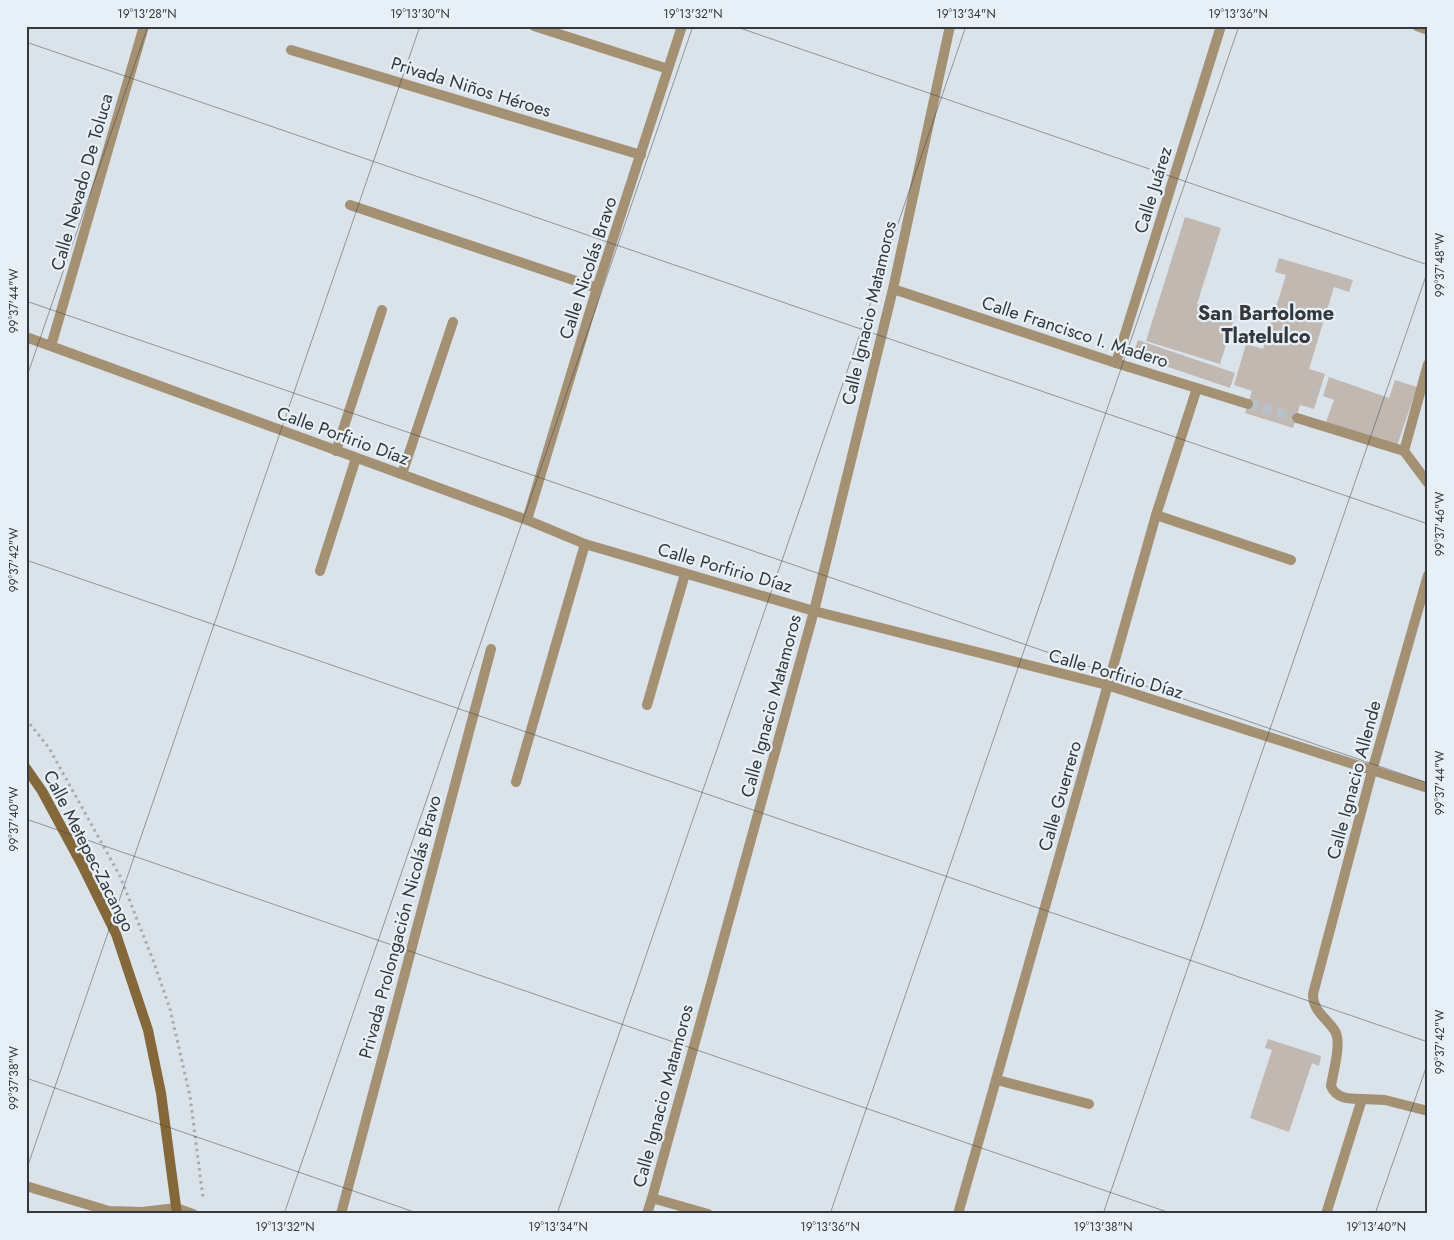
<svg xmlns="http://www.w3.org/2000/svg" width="1454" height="1240" viewBox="0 0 1454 1240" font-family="Jost,sans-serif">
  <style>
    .building { fill: #c1b8b2 }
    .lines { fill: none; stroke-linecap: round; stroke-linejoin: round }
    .tertiary-tunnel { stroke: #b9c0c7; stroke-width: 10; stroke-dasharray: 10 5; stroke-linecap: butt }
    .path { stroke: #a4abb1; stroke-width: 3; stroke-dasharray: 2.5 4; stroke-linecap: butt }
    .service { stroke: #a49072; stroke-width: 10 }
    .minor { stroke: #a49072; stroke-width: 10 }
    .tertiary { stroke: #a49072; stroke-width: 10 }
    .secondary { stroke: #856839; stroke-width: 10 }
    .ticks { fill: none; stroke: #35383b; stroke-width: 1; stroke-opacity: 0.45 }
    .labels { text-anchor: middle; stroke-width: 4.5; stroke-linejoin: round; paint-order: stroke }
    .street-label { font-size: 18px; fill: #35383b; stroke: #e8f0f7 }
    .quarter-label { font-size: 20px; font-weight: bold; fill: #35383b; stroke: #e8f0f7 }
    .neatline { fill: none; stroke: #35383b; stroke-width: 2 }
    .ticks-label { font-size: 12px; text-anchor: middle; fill: #35383b }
  </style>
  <rect width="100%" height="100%" fill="#dae2ea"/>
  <path class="building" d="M1185 217 1221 228 1197 304 1235 316 1220 364 1146 341Z
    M1279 258 1353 280 1349 292 1334 287 1309 369 1325 374 1314 409 1300 405 1293 428 1245 413 1252 391 1234 385 1246 344 1263 349 1286 275 1275 272Z
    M1138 340 1235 373 1230 388 1133 355Z
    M1329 377 1389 398 1395 380 1417 387 1397 446 1326 422 1334 400 1323 396Z
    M1268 1039 1321 1056 1319 1066 1312 1063 1289 1132 1250 1118 1272 1050 1265 1048Z"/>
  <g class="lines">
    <path class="tertiary-tunnel" d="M1248 404 1297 418"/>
    <path class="path" d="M26 719 49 748 120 876 153 960 170 1009 190 1096 203 1198"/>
    <path class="service" d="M1362 1099 1385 1100 1428 1111"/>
    <path class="minor" d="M534 26 668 69
      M291 50 641 155
      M350 205 597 288
      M893 289 1116 363
      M26 337 527 520 585 544 814 611 1107 685 1428 788
      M51 346 144 26
      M336 451 382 310
      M1404 451 1428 483
      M402 474 453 322
      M1156 515 1291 560
      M527 520 597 288 682 26
      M320 571 356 458
      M647 705 685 574
      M516 782 585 544
      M997 1080 1089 1104
      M26 1186 109 1211 142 1212 176 1208
      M652 1198 708 1214
      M341 1214 491 649
      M647 1214 652 1198 814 611 893 289 950 26
      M1326 1214 1362 1099C1350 1099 1336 1099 1331 1086 1333 1072 1342 1043 1335 1031 1326 1017 1313 1012 1313 994L1372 771 1428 575"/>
    <path class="tertiary" d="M1221 26 1116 363 1248 404
      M1417 26 1428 30
      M1297 418 1404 451 1428 364
      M176 1208 193 1214
      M958 1214 1156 515 1197 388"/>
    <path class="secondary" d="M26 768 42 791 82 865 116 934 148 1030 161 1093 177 1214"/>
  </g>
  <path class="ticks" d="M734 26 1428 265M26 42 1428 524M26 301 1428 783M26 379 148 26M26 560 1428 1042M26 819 1173 1214M26 1078 420 1214M26 1171 420 26M284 1214 693 26M557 1214 966 26M830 1214 1239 26M1103 1214 1428 270M1375 1214 1428 1062"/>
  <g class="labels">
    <g class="street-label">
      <text transform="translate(471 87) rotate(17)" y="6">Privada Niños Héroes</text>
      <text transform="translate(82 182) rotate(-74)" y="6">Calle Nevado De Toluca</text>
      <text transform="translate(1153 190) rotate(-73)" y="6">Calle Juárez</text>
      <text transform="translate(588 268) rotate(-72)" y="6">Calle Nicolás Bravo</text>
      <text transform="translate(869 313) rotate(-77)" y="6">Calle Ignacio Matamoros</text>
      <text transform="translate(1075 332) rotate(18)" y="6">Calle Francisco I. Madero</text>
      <text transform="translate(343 436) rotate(20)" y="6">Calle Porfirio Díaz</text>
      <text transform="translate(725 568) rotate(16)" y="6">Calle Porfirio Díaz</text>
      <text transform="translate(1116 674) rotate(16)" y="6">Calle Porfirio Díaz</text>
      <text transform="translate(771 706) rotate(-75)" y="6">Calle Ignacio Matamoros</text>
      <text transform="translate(1354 780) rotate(-75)" y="6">Calle Ignacio Allende</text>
      <text transform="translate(1060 796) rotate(-74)" y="6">Calle Guerrero</text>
      <text transform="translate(89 851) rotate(63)" y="6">Calle Metepec-Zacango</text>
      <text transform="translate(400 927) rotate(-75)" y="6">Privada Prolongación Nicolás Bravo</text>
      <text transform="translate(663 1096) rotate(-75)" y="6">Calle Ignacio Matamoros</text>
    </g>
    <g class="quarter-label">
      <text x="1266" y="320">San Bartolome<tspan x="1266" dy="23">Tlatelulco</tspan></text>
    </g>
  </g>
  <rect width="1454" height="1240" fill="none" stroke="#e8f0f7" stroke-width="55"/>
  <rect x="28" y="28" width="1398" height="1184" class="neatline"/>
  <g class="ticks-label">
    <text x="147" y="18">19°13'28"N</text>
    <text x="420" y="18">19°13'30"N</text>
    <text x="693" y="18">19°13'32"N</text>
    <text x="966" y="18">19°13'34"N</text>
    <text x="1238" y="18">19°13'36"N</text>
    <text transform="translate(1440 265) rotate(-90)" y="4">99°37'48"W</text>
    <text transform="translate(14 301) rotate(-90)" y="4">99°37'44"W</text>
    <text transform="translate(1440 524) rotate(-90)" y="4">99°37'46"W</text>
    <text transform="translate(14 560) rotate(-90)" y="4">99°37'42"W</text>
    <text transform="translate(1440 783) rotate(-90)" y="4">99°37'44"W</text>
    <text transform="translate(14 819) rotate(-90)" y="4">99°37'40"W</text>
    <text transform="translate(1440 1042) rotate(-90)" y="4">99°37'42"W</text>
    <text transform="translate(14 1078) rotate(-90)" y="4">99°37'38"W</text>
    <text x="285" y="1231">19°13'32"N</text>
    <text x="558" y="1231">19°13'34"N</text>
    <text x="830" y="1231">19°13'36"N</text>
    <text x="1103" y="1231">19°13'38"N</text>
    <text x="1376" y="1231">19°13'40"N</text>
  </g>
</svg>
